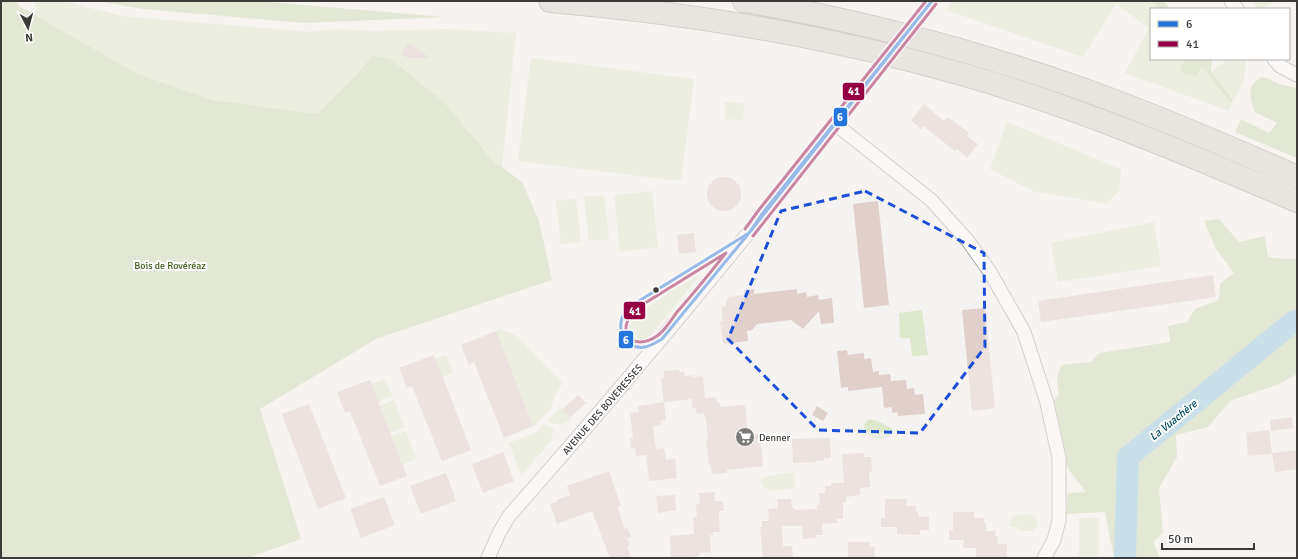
<svg xmlns="http://www.w3.org/2000/svg" width="1298" height="559" viewBox="0 0 1298 559" font-family="Signika,sans-serif">
  <style>
    .green { fill: #dde8cc }
    .forest { fill: #ccdab6 }
    .lines { fill: none; stroke-linecap: round; stroke-linejoin: round }
    .river { stroke: #92cae0; stroke-width: 22 }
    .building { fill: #dfd0cc }
    .street-casing { stroke: #a8a7a5; stroke-width: 15 }
    .highway-casing { stroke: #aea69e; stroke-width: 24 }
    .street { stroke: #fefdfd; stroke-width: 13 }
    .highway { stroke: #d8d2cb; stroke-width: 22 }
    .street-bridge-casing { stroke: #a8a7a5; stroke-width: 15; stroke-linecap: butt }
    .street-bridge { stroke: #fefdfd; stroke-width: 13 }
    .bus-1-casing { stroke: #fff; stroke-width: 6 }
    .bus-2-casing { stroke: #fff; stroke-width: 6 }
    .bus-1 { stroke: #2475dc; stroke-width: 3 }
    .bus-2 { stroke: #940043; stroke-width: 3 }
    .marked { fill: none; stroke: #1d4ed8; stroke-width: 3; stroke-dasharray: 8 5; stroke-linejoin: round }
    .bus-dot { fill: #3c3b39; stroke: #fff; stroke-width: 1.5 }
    .labels { text-anchor: middle; stroke-width: 4; stroke-linejoin: round; paint-order: stroke }
    .park-label { font-size: 10px; fill: #435c19; stroke: #fff }
    .street-label { font-size: 10px; fill: #3c3b39; stroke: #fff }
    .poi-label { font-size: 10px; fill: #3c3b39; stroke: #fff; text-anchor: start }
    .water-label { font-size: 11px; font-style: italic; fill: #014b61; stroke: #fff }
    .line-badge { stroke: #fff; stroke-width: 1.5 }
    .badge-label { font-size: 11px; text-anchor: middle; font-weight: bold; fill: #fff }
  </style>
  <rect width="100%" height="100%" fill="#f5f3f1"/>
  <path class="green" d="M35 1H62L122 16 308 32 340 29 370 31 448 29 516 33 502 167 495 165 445 103 372 56 358 73 317 114 213 100 138 74 35 15Z
    M953 1H1152L1159 9H1151V59H1187L1180 65 1202 66 1231 103 1229 111 1125 73 1149 28 1116 4 1083 57 946 10Z
    M1252 1H1274L1263 9H1258Z
    M531 58 694 79 681 181 518 161Z
    M1228 59H1246C1246 75 1243 88 1233 100L1211 72Z
    M725 102 744 103 743 120 725 119Z
    M1007 122 1121 169 1119 191 1106 204 1070 197 1035 192 990 169Z
    M652 191 658 247 620 252 614 195Z
    M604 195 609 239 589 241 584 197Z
    M576 199 581 242 561 244 556 201Z
    M1154 222 1161 266 1058 282 1051 243Z
    M702 273 649 337 646 339H635L629 334 627 325 631 317Z
    M922 310 928 355 912 356 910 338H900L899 313Z
    M503 329V331L513 334 519 338 563 383 558 389 554 397 551 408 535 426H533L495 331Z
    M446 355 453 373 442 377 435 359Z
    M385 379 392 396 378 402 371 384Z
    M394 400 404 427 390 433 380 406Z
    M560 407 570 418V420C564 425 556 424 549 423V420Z
    M869 419C877 420 886 425 893 429V434C877 449 854 431 869 419Z
    M543 424 554 428 551 441 521 475 509 443 537 432Z
    M406 431 416 459 403 464 392 436Z
    M794 473 795 488 770 491 762 485 761 478 779 474Z
    M1030 514 1035 517 1038 524 1033 531H1021L1017 527 1010 526V521L1014 516Z
    M1079 518H1099V556H1079Z"/>
  <path class="forest" d="M1 1H16L19 6 138 74 213 100 317 114 358 73 372 56 389 58 445 103 495 164 502 167 522 182 539 221 552 280 376 339 260 409 301 539 248 558H1Z
    M98 1H255L444 17 305 23 142 9Z
    M1152 1H1164L1170 9H1159Z
    M1187 59H1212L1211 72 1233 100 1231 103 1202 67 1196 76 1182 73 1180 65Z
    M1262 77 1269 79 1279 84 1297 88V158L1235 132 1241 119 1269 133 1277 123 1255 112C1250 99 1245 85 1262 77Z
    M1219 219 1239 242 1265 236 1268 257 1287 259 1297 258V374L1279 384 1230 401 1208 427 1176 435 1177 457 1159 488 1163 533 1153 542 1160 558H1114L1105 512 1066 514 1068 493 1086 492 1069 470 1046 410 1059 394 1057 379 1061 365 1091 362 1099 353 1170 342 1168 326 1187 322 1195 309 1219 300 1220 284 1234 273 1216 249 1204 221Z"/>
  <g class="lines">
    <path class="river" d="M1125 558 1128 457 1293 322 1297 321"/>
  </g>
  <path class="building" d="M409 43 430 58H408L401 54Z
    M924 104 944 121 948 117 969 133 967 136 978 144 967 158 957 149 955 151 923 126 921 129 911 120Z
    M707 194a17 17 0 1 1 34 0a17 17 0 1 1-34 0Z
    M878 201 889 305 864 308 853 204Z
    M694 233 696 252 679 254 677 235Z
    M1213 275 1216 297 1041 322 1038 301Z
    M754 289V294L797 289V294L806 292 807 297 818 295 819 300 832 298 834 323 821 324 819 311 803 329 791 320 757 324 752 330 747 331 748 341 723 344 720 321H723L721 307 726 306V301L728 300V297L744 295V290Z
    M985 308 995 408 972 411 962 310Z
    M496 331 533 426 504 438 474 362 469 365 461 345Z
    M847 350 848 355 864 353V359L871 358 873 372 879 371V375L890 374 891 381 906 380 907 389 914 388 915 395 923 394 925 414 898 416 897 412 892 413V407L884 408 882 387 848 391V387L841 388 837 351Z
    M434 355 471 450 442 461 412 386 407 388 399 368Z
    M679 370V372H684L685 376 693 375V377L703 376 705 398 716 397 717 403H720V407L745 405 748 435 760 433 763 466 727 470V473L712 474 711 465H709L706 440 708 439 706 418H705L704 413 697 414 696 408H692V399L664 402 661 378H664V371Z
    M370 380 407 476 380 486 350 411 345 413 337 392Z
    M578 395 586 403 570 418 562 410Z
    M664 402 666 420 660 421 661 425 653 426 656 449 664 448 666 460 675 459 677 478 649 481 646 455 636 456 635 448H631L630 439 633 438 630 413 639 412 638 406Z
    M309 404 346 498 318 509 282 414Z
    M817 406 828 413 823 421 812 415Z
    M1292 417 1293 428 1271 431 1270 420Z
    M1269 430 1272 454 1248 456 1246 433Z
    M830 438 831 458H824V460L816 461V462L793 463 792 439Z
    M1297 450V469L1275 472 1272 453Z
    M503 452 514 481 483 493 472 464Z
    M864 453V457H871L872 472H869L870 487 860 488V495L846 497V502H843V519H837V523L822 524 823 535H816V538L803 539 802 526H782L783 546H792L793 558H763L760 527H762V521H769L768 509 778 508 777 499H791L792 508H794V510L817 509V505H820L819 493H825V486H831V483H844L842 454Z
    M609 471 621 506 617 507 625 529 628 528 631 537 627 538 630 545 627 546 631 558H610L592 511 557 524 550 504 557 502V500L570 495 567 486Z
    M446 473 456 501 421 514 410 486Z
    M715 492V501H723L724 511H719L720 532H713V535H710L711 552 699 553V556L688 558H671L670 536 694 534 693 518 697 517 696 504H700L699 493Z
    M675 495 676 510 658 513 656 496Z
    M384 497 395 525 361 538 350 509Z
    M885 499H907L906 506H916V511H918V516L929 517V530H920V535L897 534V527H881V518H885Z
    M953 512H974V518H984V523H986V531H996L995 536H998L997 544H1007V558H976V548H963L964 540H949V530H953Z
    M848 542H870V547H875V558H848Z"/>
  <g class="lines">
    <g class="street-casing">
      <path id="street" d="M1231 1 1237 9
        M1274 59 1280 66 1297 75
        M834 123 931 200 968 241 990 272 1024 332 1047 403 1059 458V520L1054 540 1044 558
        M488 558 499 533 509 516C632 377 751 233 864 86"/>
    </g>
    <g class="highway-casing">
      <path id="highway" d="M550 1C691 13 829 36 965 75 1079 108 1188 154 1297 201
        M744 1C860 20 974 51 1085 90 1157 116 1227 146 1297 177"/>
    </g>
    <use href="#street" class="street"/>
    <use href="#highway" class="highway"/>
    <g class="street-bridge-casing">
      <path id="street-bridge" d="M864 86 928 7"/>
    </g>
    <use href="#street-bridge" class="street-bridge"/>
    <g class="bus-1-casing">
      <path id="bus-1" d="M932 1 749 233 762 214Z
        M749 233 662 339C657 342 651 346 645 347 629 350 617 333 622 318 624 312 629 308 634 304Z"/>
    </g>
    <g class="bus-2-casing">
      <path id="bus-2" d="M745 229 758 211 926 1
        M753 236 936 4
        M726 253C710 273 694 293 677 312 671 320 665 331 657 336 632 353 613 330 637 308Z"/>
    </g>
    <use href="#bus-1" class="bus-1"/>
    <use href="#bus-2" class="bus-2"/>
  </g>
  <path d="M0 0H1298V559H0ZM865 191 984 253 985 347 920 433 818 430 728 339 781 211Z" fill="#f5f3f1" fill-opacity=".55" fill-rule="evenodd"/>
  <path class="marked" d="M865 191 984 253 985 347 920 433 818 430 728 339 781 211Z"/>
  <defs>
    <g id="supermarket-disc" transform="scale(1)"><circle r="9.5" fill="#7d7b79" stroke="#fff"/><path d="M-6-5.5h2.5l.6 2H6L4.5 2H-2.5L-4.4-4H-6ZM-1.5 3.2a1.3 1.3 0 1 0 .1 0ZM3 3.2a1.3 1.3 0 1 0 .1 0Z" fill="#fff"/></g>
  </defs>
  <g fill-rule="evenodd">
    <use href="#supermarket-disc" x="745" y="437"/>
  </g>
  <circle class="bus-dot" cx="656" cy="290" r="3.5"/>
  <g class="labels">
    <g class="park-label">
      <text x="170" y="269">Bois de Rovéréaz</text>
    </g>
    <g class="street-label">
      <text transform="translate(602 409) rotate(-49)" y="4">AVENUE DES BOVERESSES</text>
    </g>
    <g class="poi-label">
      <text x="759" y="441">Denner</text>
    </g>
    <g class="water-label">
      <text transform="translate(1173 420) rotate(-39)" y="4">La Vuachère</text>
    </g>
  </g>
  <g class="line-badge">
    <rect x="842" y="82" width="23" height="19" rx="4" fill="#940043"/>
    <rect x="833" y="107" width="15" height="20" rx="4" fill="#2475dc"/>
    <rect x="623" y="301" width="23" height="19" rx="4" fill="#940043"/>
    <rect x="618" y="330" width="16" height="19" rx="4" fill="#2475dc"/>
  </g>
  <g class="badge-label">
    <text x="854" y="95">41</text>
    <text x="840" y="121">6</text>
    <text x="635" y="315">41</text>
    <text x="626" y="344">6</text>
  </g>
  <rect width="1298" height="559" fill="none" stroke="#3c3b39" stroke-width="4"/>
  <rect x="1150" y="8" width="140" height="52" fill="#ffffff" stroke="#b1b1b0"/>
  <rect x="1158" y="21" width="20" height="6" fill="#2475dc" stroke="#b1b1b0"/>
  <text x="1186" y="28" font-size="12" fill="#3c3b39">6</text>
  <rect x="1158" y="41" width="20" height="6" fill="#940043" stroke="#b1b1b0"/>
  <text x="1186" y="48" font-size="12" fill="#3c3b39">41</text>
  <g transform="translate(28 28) rotate(174)" stroke="#ffffff" stroke-width="3" paint-order="stroke">
  <path d="M0-3L7 15L0 10L-7 15Z" fill="#3c3b39"/>
  <text y="-6" font-size="11" font-weight="bold" text-anchor="middle" fill="#3c3b39">N</text>
  </g>
  <path d="M1162 543v6h92v-6" fill="none" stroke="#3c3b39" stroke-width="2"/>
  <text x="1168" y="543" font-size="12" fill="#3c3b39" stroke="#ffffff" stroke-width="3" paint-order="stroke">50 m</text>
</svg>
